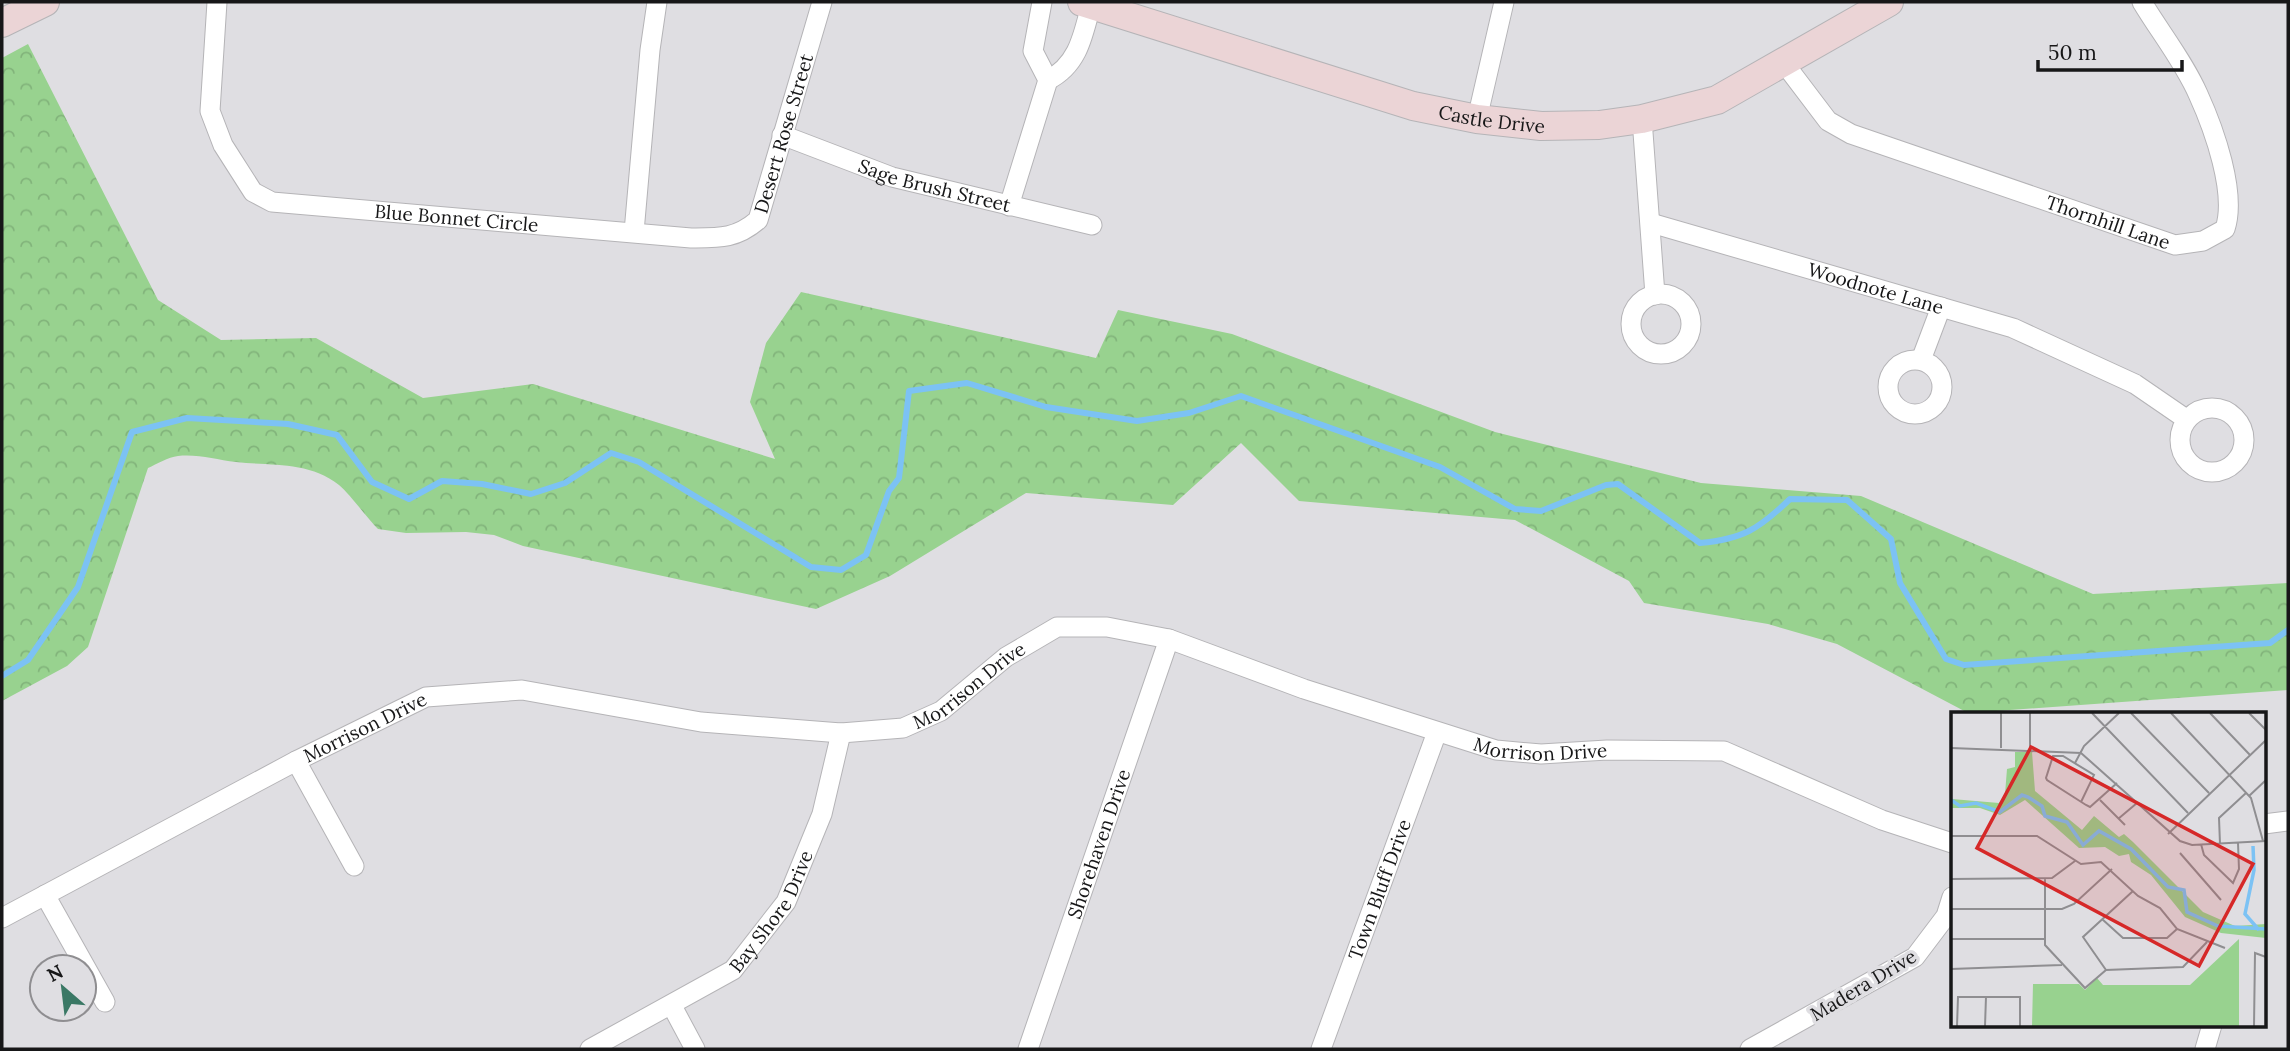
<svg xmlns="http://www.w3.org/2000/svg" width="2290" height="1051" viewBox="0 0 2290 1051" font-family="Lora,serif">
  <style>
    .forest { fill: url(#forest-crowns) }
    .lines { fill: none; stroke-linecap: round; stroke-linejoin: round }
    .stream { stroke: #7cc2f4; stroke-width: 6 }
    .street-casing { stroke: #b5b4b7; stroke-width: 21 }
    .secondary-casing { stroke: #b5b4b7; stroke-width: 30 }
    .street { stroke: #fff; stroke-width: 19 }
    .secondary { stroke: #ebd4d6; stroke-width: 28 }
    .labels { text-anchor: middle; stroke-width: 7; stroke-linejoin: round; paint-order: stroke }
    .street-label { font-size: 19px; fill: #171718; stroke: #dfdee2 }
    .inset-river { fill: none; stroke: #7cc2f4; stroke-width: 3.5 }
    .inset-road { fill: none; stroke: #8f8e91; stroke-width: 2 }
    .view { fill: #d62828; fill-opacity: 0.15; stroke: #d62828; stroke-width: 3.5 }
    .inset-edge { fill: none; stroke: #171718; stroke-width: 3.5 }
  </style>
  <defs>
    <pattern id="forest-crowns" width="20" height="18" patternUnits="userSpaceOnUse" patternTransform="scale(1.75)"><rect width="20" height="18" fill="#98d28f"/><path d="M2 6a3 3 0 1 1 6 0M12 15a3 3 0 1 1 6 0" fill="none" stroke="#82b47b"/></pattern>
  </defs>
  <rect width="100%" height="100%" fill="#dfdee2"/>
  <path class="forest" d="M28 44 158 300 221 340 316 338 423 398 533 384 775 459 750 402 766 343 801 292 1096 358 1118 310 1232 334 1495 432 1701 483 1861 496 2093 594 2288 583V690L1968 713 1837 644 1768 624 1644 603 1629 581 1515 520 1299 501 1241 443 1173 505 1026 493 890 576 816 609 523 546 494 535 466 532 406 533 378 529C366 517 350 494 339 485 309 461 272 466 236 462 216 460 199 454 178 456 168 457 157 464 148 468L88 647 67 666 2 701V58Z"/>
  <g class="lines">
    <path class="stream" d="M2 676 28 660 78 587 132 432 187 418 288 424 337 435 372 482 409 499 442 481 482 484 531 494 565 483 611 453 639 462 811 567 841 570 866 555 889 491 899 478 909 391 967 383 1046 407 1137 421 1189 413 1241 396 1440 467 1515 509 1541 511 1606 485 1618 484 1700 543C1743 539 1759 529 1790 499L1847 500 1891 539 1900 583 1946 659 1964 665 2270 643 2288 630"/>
    <g class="street-casing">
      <g id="street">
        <path id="s1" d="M217 2 210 111 223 145 253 192 272 202 691 238C719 238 736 239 758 220L822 2"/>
        <path id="s2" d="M1784 63 1828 121 1851 134 2175 245 2203 241 2225 229C2237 193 2214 129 2198 94 2184 62 2160 32 2142 2"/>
        <path d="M1048 80C1078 65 1083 36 1091 5"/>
        <path d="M1477 119 1504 2"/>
        <path d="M1642 119 1655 295"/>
        <path id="s3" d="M782 135 892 177 1092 225"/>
        <path d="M1009 206 1048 80 1033 51 1042 2"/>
        <path id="s4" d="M1651 223 2013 328 2135 384 2186 419"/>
        <path d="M634 232 650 50 657 2"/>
        <circle cx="1661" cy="324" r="30"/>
        <circle cx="1915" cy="387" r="27"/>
        <path d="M1921 360 1941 307"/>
        <circle cx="2212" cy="440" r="32"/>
        <path d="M296 761 354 866"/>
        <path d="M2264 824 2288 821"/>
        <path d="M45 895 105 1002"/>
        <path id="s5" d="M2 918 296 761 426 697 522 690 701 722 841 733 903 728 941 711 1006 657 1057 627H1107L1169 639 1304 689 1496 750 1541 754 1607 750 1724 751 1882 820 1952 843"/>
        <path d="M672 1006 695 1049"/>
        <path id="s6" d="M590 1049 733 970 786 902 822 814 841 733"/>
        <path id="s7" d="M1028 1049 1169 639"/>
        <path id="s8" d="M1321 1049 1437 732"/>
        <path d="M1750 1049 1915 957 1946 916 1952 897"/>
        <path d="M2205 1049 2212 1025"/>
      </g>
    </g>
    <g class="secondary-casing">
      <g id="secondary">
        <path id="s9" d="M1082 2 1413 106 1477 119 1541 126 1599 125 1642 119 1717 100 1889 2"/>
        <path d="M2 23 45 2"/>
      </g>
    </g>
    <use href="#street" class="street"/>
    <use href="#secondary" class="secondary"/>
  </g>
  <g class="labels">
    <g class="street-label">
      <text dy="7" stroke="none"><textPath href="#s9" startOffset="427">Castle Drive</textPath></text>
      <text dy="7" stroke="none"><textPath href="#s1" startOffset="805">Desert Rose Street</textPath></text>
      <text dy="7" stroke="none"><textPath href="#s3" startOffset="161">Sage Brush Street</textPath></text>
      <text dy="7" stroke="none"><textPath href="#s1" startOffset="408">Blue Bonnet Circle</textPath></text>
      <text dy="7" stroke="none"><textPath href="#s2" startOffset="371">Thornhill Lane</textPath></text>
      <text dy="7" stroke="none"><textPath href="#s4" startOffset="234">Woodnote Lane</textPath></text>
      <text dy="7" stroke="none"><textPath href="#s5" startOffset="1038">Morrison Drive</textPath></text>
      <text dy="7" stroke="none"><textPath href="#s5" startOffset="410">Morrison Drive</textPath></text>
      <text dy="7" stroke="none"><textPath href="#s5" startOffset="1647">Morrison Drive</textPath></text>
      <text dy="7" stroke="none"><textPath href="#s7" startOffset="217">Shorehaven Drive</textPath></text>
      <text dy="7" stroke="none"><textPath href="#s8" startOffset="170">Town Bluff Drive</textPath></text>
      <text dy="7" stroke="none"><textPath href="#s6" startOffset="234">Bay Shore Drive</textPath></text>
      <text transform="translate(1863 985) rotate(-31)" y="7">Madera Drive</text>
    </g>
  </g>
  <g transform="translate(1951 712)">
    <rect width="315" height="315" fill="#dfdee2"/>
    <path d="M64 40H81L84 79 131 118 143 104 168 125 173 122 182 130 252 200 284 214 315 212V226L270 221 234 205 200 163 180 150 178 142 168 144 154 135 128 136 74 88 49 103 29 96H0L1 87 48 91 54 82 56 57 64 55ZM288 227V314H81L82 272H128L134 278 146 266 152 273H239Z" fill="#98d28f"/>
    <path class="inset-river" d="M0 88 9 94 25 91 49 100 71 83 77 85 91 94 94 104 116 110 132 133 148 119 180 137 217 175 233 178 236 200 267 214 315 217M302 134 303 158 294 202 308 218"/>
    <path class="inset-road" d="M141 1 237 101M180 1 258 81M220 1 300 86 312 129M259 1 299 43M298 1 315 18M0 36 130 41 229 129 241 133 315 129M50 36V1M79 37V1M124 51 133 34 168 1M298 84 315 68M149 88 174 113M130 90 143 63 112 44H102L95 66 96 68 135 93 139 95 166 71M167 107 186 91M217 122 315 28M0 124H86L130 152 150 150 187 184 209 196 226 217 274 236M250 132 253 143 282 171 288 157 287 131M269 132 268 106 295 81M229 141 270 188M94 166V233L134 276 155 258 232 255 256 230M0 167 101 166 124 149M0 197H111L123 192 161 157M151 207 172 226H216L226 217M0 227H94M0 257 111 253M155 258 132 225 182 179M6 314 7 285H69V314M34 314 35 285M303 314 304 241 315 245"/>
    <path class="view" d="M80 35 302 152 248 254 26 136Z"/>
    <rect width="315" height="315" class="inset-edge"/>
  </g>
  <rect width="2290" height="1051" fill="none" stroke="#171718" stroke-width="7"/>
  <g transform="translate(63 988) rotate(332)"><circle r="33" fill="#dfdee2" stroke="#8f8e91" stroke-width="2"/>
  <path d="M0-5L12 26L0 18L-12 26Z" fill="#3a7865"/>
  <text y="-10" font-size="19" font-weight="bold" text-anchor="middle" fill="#171718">N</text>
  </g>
  <path d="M2038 60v10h144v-10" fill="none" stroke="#171718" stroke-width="3.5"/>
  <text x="2048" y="60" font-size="21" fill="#171718" stroke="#dfdee2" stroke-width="5" paint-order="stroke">50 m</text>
</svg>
